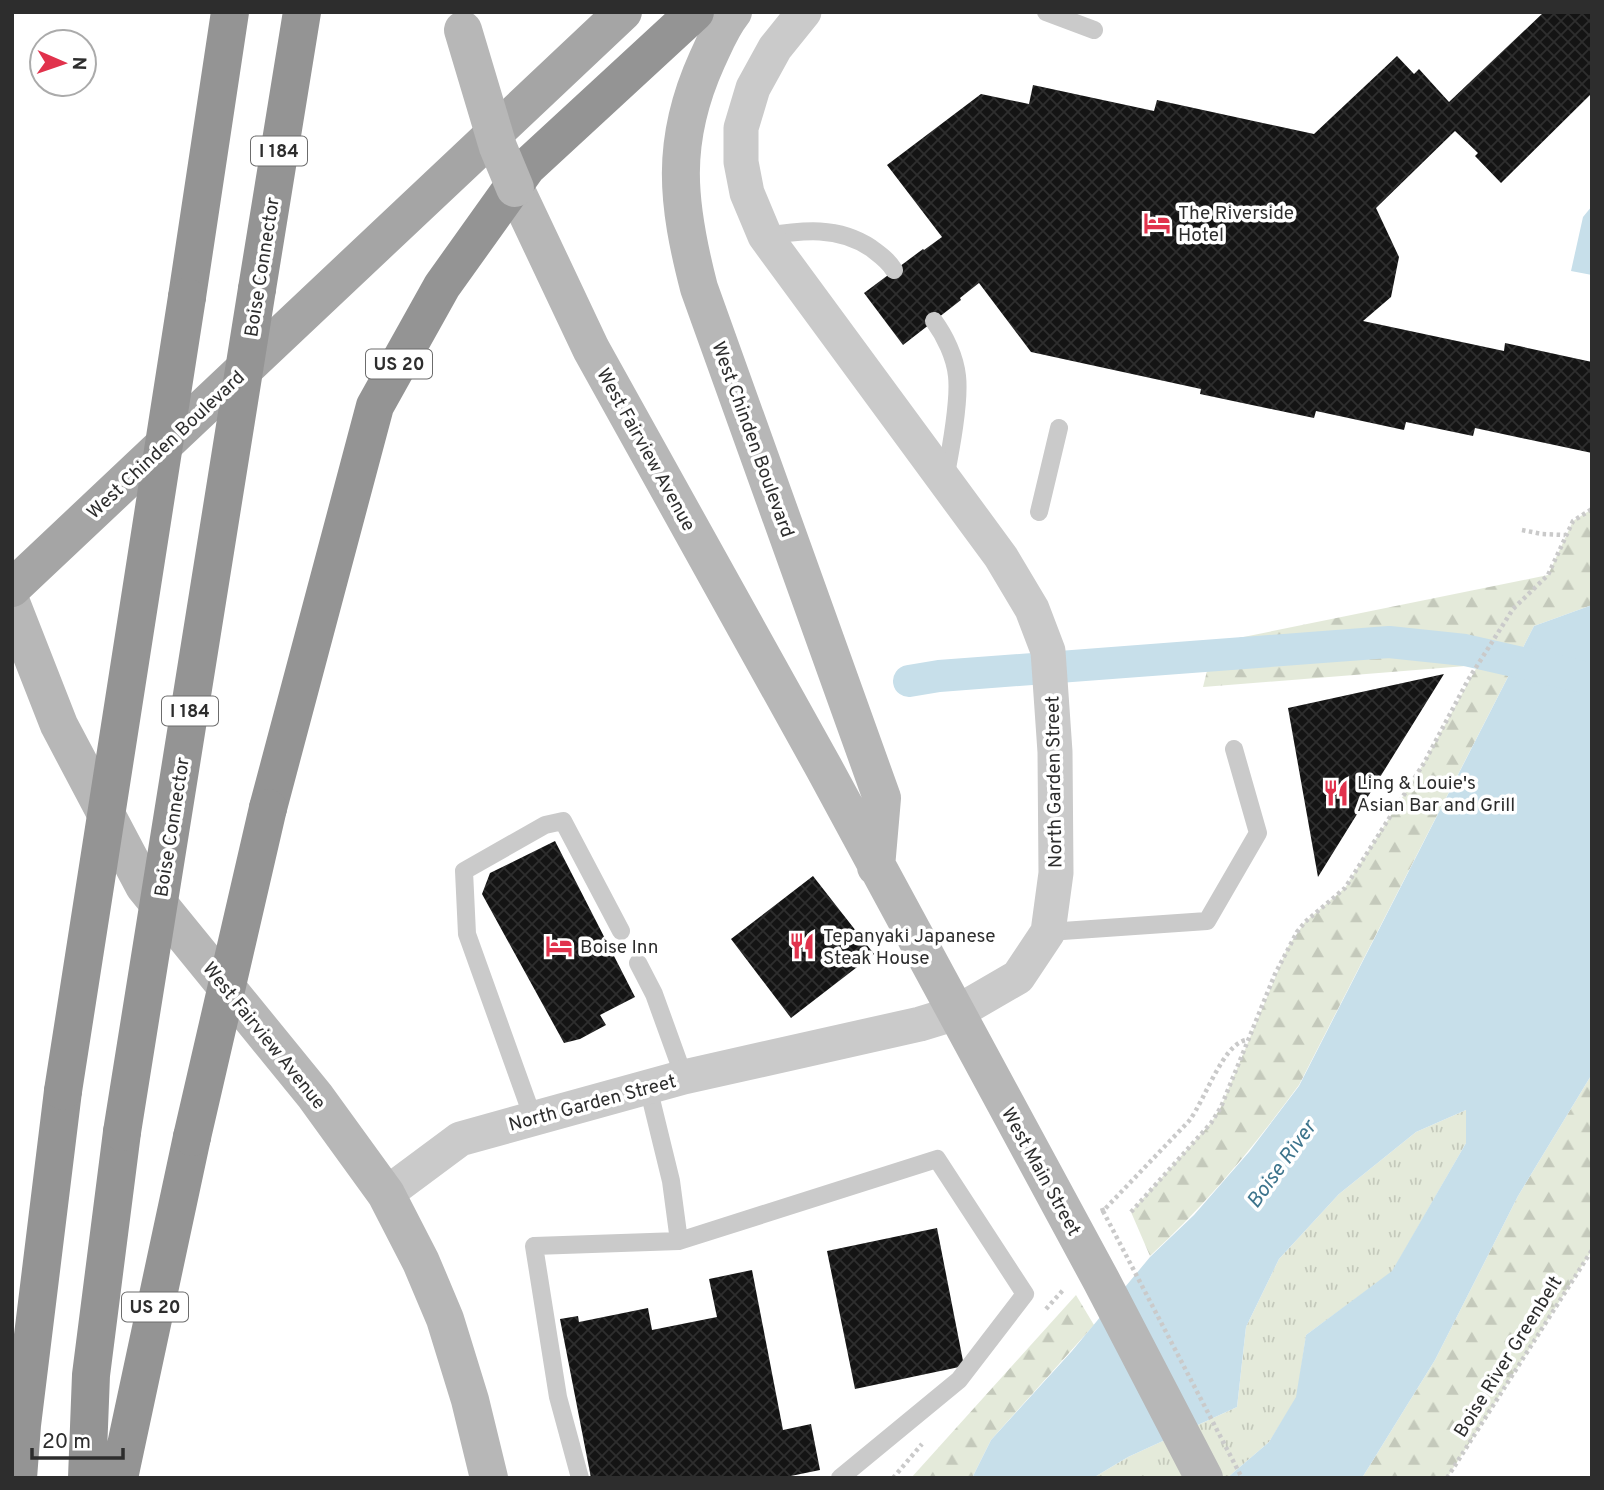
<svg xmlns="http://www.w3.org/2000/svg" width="1604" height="1490" viewBox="0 0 1604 1490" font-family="Overpass,sans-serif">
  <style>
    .grass { fill: url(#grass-tufts) }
    .forest { fill: url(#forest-firs) }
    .water { fill: #c7dfea }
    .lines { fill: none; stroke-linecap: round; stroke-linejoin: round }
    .canal { stroke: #c7dfea; stroke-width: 32 }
    .building { fill: url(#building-cross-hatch) }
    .path { stroke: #cacaca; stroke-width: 4.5; stroke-dasharray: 3.5 3.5; stroke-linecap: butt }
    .service { stroke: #cacaca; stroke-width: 18 }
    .minor { stroke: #cacaca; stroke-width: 35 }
    .secondary { stroke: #b7b7b7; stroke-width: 38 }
    .primary { stroke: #a5a5a5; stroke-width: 38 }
    .motorway { stroke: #949494; stroke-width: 38 }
    .path-bridge { stroke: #cacaca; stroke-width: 4.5; stroke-dasharray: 3.5 3.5; stroke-linecap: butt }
    .secondary-bridge { stroke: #b7b7b7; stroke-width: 38 }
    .motorway-bridge { stroke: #949494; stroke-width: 38 }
    .labels { text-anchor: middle; stroke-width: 7; stroke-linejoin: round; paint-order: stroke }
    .shield { fill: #fff; stroke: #6c6c6c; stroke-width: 2 }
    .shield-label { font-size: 18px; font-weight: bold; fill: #2d2d2d }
    .poi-label { font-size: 19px; fill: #2d2d2d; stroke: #fff; text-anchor: start }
    .street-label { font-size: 19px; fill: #2d2d2d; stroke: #fff }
    .water-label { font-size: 21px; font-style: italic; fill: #3d748c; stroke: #fff }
  </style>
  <defs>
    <pattern id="grass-tufts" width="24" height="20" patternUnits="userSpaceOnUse" patternTransform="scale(1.75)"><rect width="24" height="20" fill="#e4eada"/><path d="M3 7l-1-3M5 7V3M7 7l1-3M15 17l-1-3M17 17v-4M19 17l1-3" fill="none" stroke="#c4c9bb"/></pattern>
    <pattern id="forest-firs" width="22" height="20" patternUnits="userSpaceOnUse" patternTransform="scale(1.75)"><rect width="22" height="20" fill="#e4eada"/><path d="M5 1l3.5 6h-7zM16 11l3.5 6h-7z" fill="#c4c9bb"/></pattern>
    <pattern id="building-cross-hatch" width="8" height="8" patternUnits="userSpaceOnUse" patternTransform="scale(1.75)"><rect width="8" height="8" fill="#141414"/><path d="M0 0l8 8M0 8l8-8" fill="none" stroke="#2e2e2e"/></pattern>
  </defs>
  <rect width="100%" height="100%" fill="#fff"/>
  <path class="grass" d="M1466 1110V1143L1392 1272 1306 1335 1297 1397 1269 1442 1227 1478H1093L1128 1457 1237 1407 1246 1327 1279 1259 1339 1194 1416 1132Z"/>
  <path class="forest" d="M1592 509V605L1534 626 1299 1085C1252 1149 1208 1202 1150 1256L1131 1212 1211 1123 1221 1107 1288 947 1305 922 1345 888 1424 763 1478 665 1203 687 1214 643 1548 575 1573 521Z
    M1592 1074V1250L1447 1478H1362L1435 1360 1518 1196Z
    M1076 1295 1094 1325 991 1440 972 1478H911Z"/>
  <path class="water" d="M1592 206V275L1571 271 1583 217Z
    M1592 605V1074L1518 1196 1435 1360 1362 1478H1227L1269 1442 1296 1397 1306 1335 1392 1271 1466 1143V1110L1416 1132 1339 1194 1279 1259 1246 1327 1237 1407 1128 1457 1093 1478H972L991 1440 1072 1351 1150 1257 1194 1215 1249 1152 1299 1086 1534 626Z"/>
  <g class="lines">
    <path class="canal" d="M909 681 939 676 1389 642 1465 650 1592 679"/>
  </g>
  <path class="building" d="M1544 12H1592V93L1501 183 1475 156 1478 153 1455 131 1376 208 1399 257 1391 297 1363 321 1504 351 1505 343 1592 362V453L1475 428 1473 436 1406 422 1404 430 1316 411 1314 418 1200 394 1201 389 1031 352 979 283 960 298 961 300 903 345 864 293 923 249 924 250 942 237 887 165 981 94 1029 104 1033 85 1154 111 1157 100 1314 134 1397 56 1414 74 1419 69 1449 102Z
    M1444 674 1318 877 1288 708Z
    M555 841 635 997 600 1015 606 1025 580 1039 564 1043 482 894 490 873Z
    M813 876 874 954 791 1018 731 939Z
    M937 1228 964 1366 855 1389 827 1251Z
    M752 1270 783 1430 811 1424 820 1470 781 1478H591L560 1319 578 1316 579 1322 648 1308 652 1330 717 1317 709 1279Z"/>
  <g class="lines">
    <path class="path" d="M1522 530 1542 534 1565 535
      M1102 1208 1103 1211 1189 1121C1205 1100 1223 1044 1246 1040
      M1131 1212 1211 1123 1221 1107 1275 974 1297 932 1305 922 1345 888 1424 763 1468 680 1513 609 1548 575 1573 521 1592 509
      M1046 1309 1064 1289
      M893 1478 922 1444
      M1447 1478 1592 1250"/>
    <path class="service" d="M1046 12 1094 30
      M765 236C803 230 838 226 871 248 880 255 888 260 894 270
      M934 321C945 336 955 357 957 376 960 402 950 453 945 479
      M1039 512 1059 428
      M1048 932 1207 921 1258 833 1234 749
      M638 963 654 994 684 1077
      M648 1087 671 1181 679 1241
      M533 1118 467 934 464 871 545 825 563 821 621 931
      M580 1478 558 1397 534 1246 679 1241 937 1159 1025 1294 959 1380 840 1478"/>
    <path class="minor" d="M386 1194 460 1139 684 1077 920 1024 956 1013 1018 977 1048 932 1056 873 1055 752 1048 651 1032 609 1001 557 765 236 747 193 741 162V128L753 88 775 48 804 12"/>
    <path class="secondary" d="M733 12C721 27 715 43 707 60 670 142 677 203 699 288L882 798 876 867
      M515 188 591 349 824 768 1101 1280 1204 1478
      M12 605 59 725 144 886 315 1096 386 1194 421 1262 445 1319 470 1400 489 1478"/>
    <path class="primary" d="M12 588 623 12"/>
    <path class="motorway" d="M257 289 302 12
      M187 297 230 12
      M268 808 375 406 442 286 527 167 695 12
      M18 1478 22 1425 63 1091
      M87 1478 91 1375 122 1132
      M119 1478 192 1137"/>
    <path class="path-bridge" d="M1103 1211 1242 1478"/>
    <path class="secondary-bridge" d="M463 30 498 147 515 188"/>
    <path class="motorway-bridge" d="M63 1091 187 297
      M122 1132 257 289
      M192 1137 268 808"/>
  </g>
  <defs>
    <g id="hotel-bare" transform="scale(2.1)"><path d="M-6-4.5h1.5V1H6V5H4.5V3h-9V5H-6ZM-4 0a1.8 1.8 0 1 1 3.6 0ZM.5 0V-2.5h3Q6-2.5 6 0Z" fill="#e1324c" stroke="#fff" stroke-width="2.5" paint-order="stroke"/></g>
    <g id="restaurant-bare" transform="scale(2.1)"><path d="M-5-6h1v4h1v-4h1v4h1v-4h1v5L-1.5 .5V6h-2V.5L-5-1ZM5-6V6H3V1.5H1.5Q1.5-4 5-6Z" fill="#e1324c" stroke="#fff" stroke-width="2.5" paint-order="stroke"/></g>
  </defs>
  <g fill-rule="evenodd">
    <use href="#hotel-bare" x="1157" y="223"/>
    <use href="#restaurant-bare" x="1336" y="793"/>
    <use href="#hotel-bare" x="559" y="946"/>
    <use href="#restaurant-bare" x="802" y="946"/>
  </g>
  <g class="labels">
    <g class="shield">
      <rect x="251" y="136.5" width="56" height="29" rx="5"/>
      <rect x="366" y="349.5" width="66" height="29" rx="5"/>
      <rect x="162" y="696.5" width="56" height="29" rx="5"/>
      <rect x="122" y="1292.5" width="66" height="29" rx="5"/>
    </g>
    <g class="shield-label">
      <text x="279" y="157">I 184</text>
      <text x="399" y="370">US 20</text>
      <text x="190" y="717">I 184</text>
      <text x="155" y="1313">US 20</text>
    </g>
    <g class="poi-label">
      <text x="1178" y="219">The Riverside<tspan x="1178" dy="22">Hotel</tspan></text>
      <text x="1357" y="789">Ling &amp; Louie's<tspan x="1357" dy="22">Asian Bar and Grill</tspan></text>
      <text x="823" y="942">Tepanyaki Japanese<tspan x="823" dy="22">Steak House</tspan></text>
      <text x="580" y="953">Boise Inn</text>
    </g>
    <g class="street-label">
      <text transform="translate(261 267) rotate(-81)" y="7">Boise Connector</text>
      <text transform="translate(754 439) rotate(70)" y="7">West Chinden Boulevard</text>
      <text transform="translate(165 444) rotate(-43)" y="7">West Chinden Boulevard</text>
      <text transform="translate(647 449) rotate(61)" y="7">West Fairview Avenue</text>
      <text transform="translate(1053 782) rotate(-91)" y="7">North Garden Street</text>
      <text transform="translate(171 827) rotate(-81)" y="7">Boise Connector</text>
      <text transform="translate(265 1035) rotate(51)" y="7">West Fairview Avenue</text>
      <text transform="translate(592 1102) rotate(-15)" y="7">North Garden Street</text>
      <text transform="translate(1042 1171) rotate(61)" y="7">West Main Street</text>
      <text transform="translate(1507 1356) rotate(-58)" y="7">Boise River Greenbelt</text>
    </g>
    <g class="water-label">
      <text transform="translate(1281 1164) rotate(-54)" y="7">Boise River</text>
    </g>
  </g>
  <rect width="1604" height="1490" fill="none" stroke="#2d2d2d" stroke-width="28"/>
  <g transform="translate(63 63) rotate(92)"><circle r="33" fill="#ffffff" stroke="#ababab" stroke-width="2"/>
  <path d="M0-5L12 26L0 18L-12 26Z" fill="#e1324c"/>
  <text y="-10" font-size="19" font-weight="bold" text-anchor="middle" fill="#2d2d2d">N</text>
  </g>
  <path d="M32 1448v10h91v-10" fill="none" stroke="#2d2d2d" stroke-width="3.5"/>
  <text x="42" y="1448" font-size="21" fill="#2d2d2d" stroke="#ffffff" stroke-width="5" paint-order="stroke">20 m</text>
</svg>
